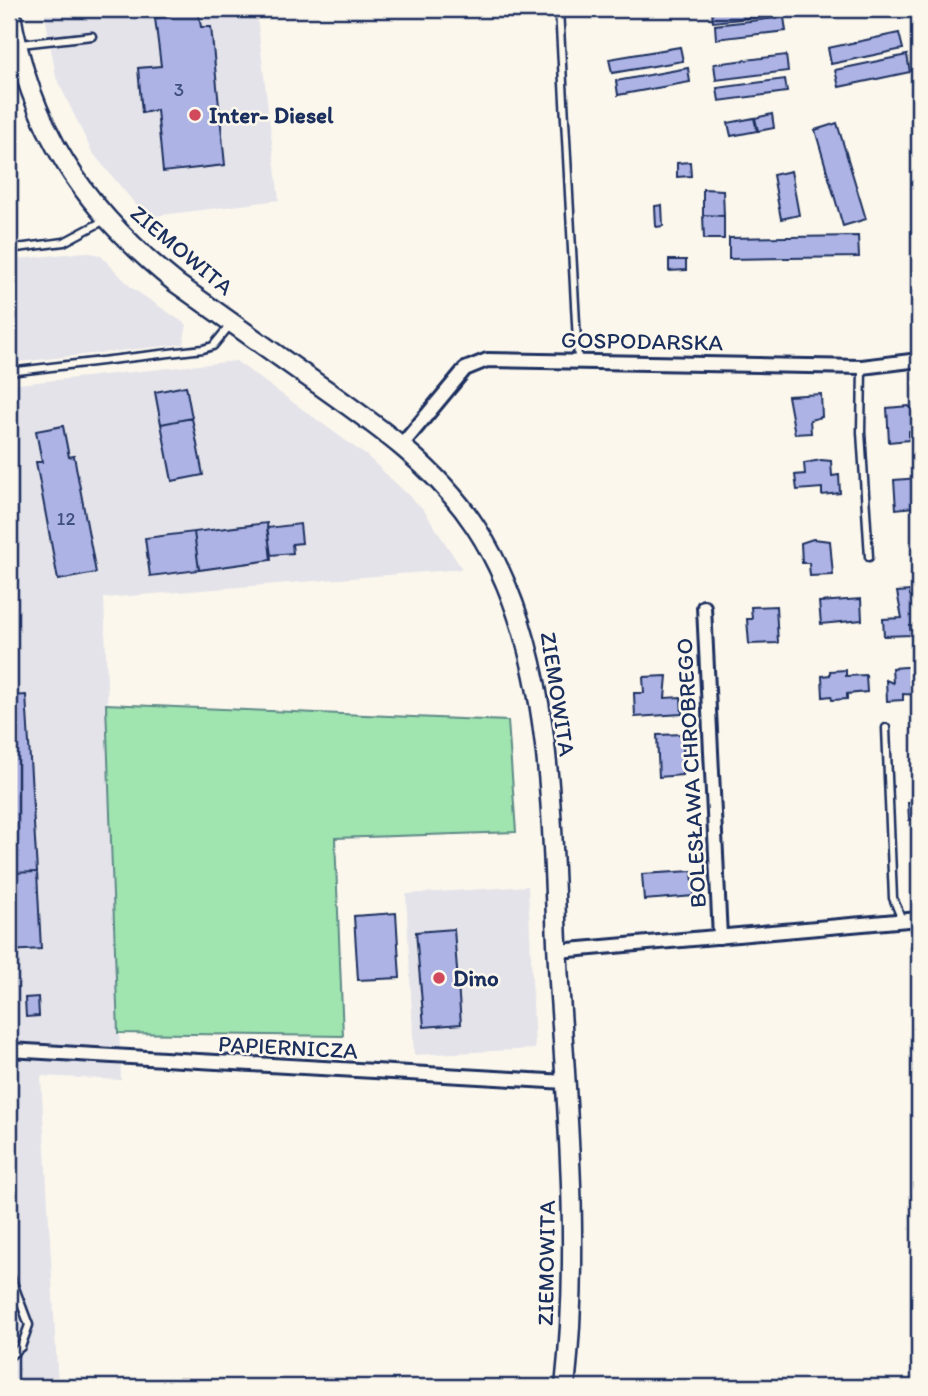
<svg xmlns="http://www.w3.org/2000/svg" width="928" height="1396" viewBox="0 0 928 1396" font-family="Itim,sans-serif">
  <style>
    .built { fill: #e4e3ea }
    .green { fill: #a0e4b0; stroke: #5e8a87; stroke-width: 2 }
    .building { fill: #adb4e5; stroke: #1b2f5e; stroke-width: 2 }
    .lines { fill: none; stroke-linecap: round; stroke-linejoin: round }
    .lane-casing { stroke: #1b2f5e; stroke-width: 11 }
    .street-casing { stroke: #1b2f5e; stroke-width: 18 }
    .secondary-casing { stroke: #1b2f5e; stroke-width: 23 }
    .lane { stroke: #fbf7ec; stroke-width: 6 }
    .street { stroke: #fbf7ec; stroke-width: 12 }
    .secondary { stroke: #fbf7ec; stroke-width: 18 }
    .poi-dot { fill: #d1495b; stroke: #fbf7ec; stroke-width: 2.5 }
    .labels { text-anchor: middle; stroke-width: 5; stroke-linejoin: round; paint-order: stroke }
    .number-label { font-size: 19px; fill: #405080 }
    .poi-label { font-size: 23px; font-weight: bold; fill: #1b2f5e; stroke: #fbf7ec; text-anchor: start }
    .street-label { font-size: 23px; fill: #1b2f5e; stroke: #fbf7ec }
  </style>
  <rect width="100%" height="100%" fill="#fbf7ec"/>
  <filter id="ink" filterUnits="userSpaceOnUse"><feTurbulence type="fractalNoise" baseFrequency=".0143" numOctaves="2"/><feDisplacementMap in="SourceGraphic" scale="14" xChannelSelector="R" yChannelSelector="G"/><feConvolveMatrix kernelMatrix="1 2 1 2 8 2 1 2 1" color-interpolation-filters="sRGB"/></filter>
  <g filter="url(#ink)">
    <path class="built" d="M44 9H256L279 200 146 217 92 152 56 77Z
      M85 252 100 255 132 288 187 325 183 344 9 363V260Z
      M236 361 367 456 423 509 462 569 104 598 121 1080 41 1076 58 1387H9V385Z
      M528 886 535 1049 414 1055 406 894Z"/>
    <path class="green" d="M106 704 508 721 516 832 335 838 343 1036 118 1033Z"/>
    <path class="building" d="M170 9H198L201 27H211L225 165 163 172 157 110 142 113 138 68 161 66 155 18 170 16Z
      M757 9 758 17 713 22 712 12Z
      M784 17 786 31 716 39 715 25Z
      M899 33 903 49 831 64 828 48Z
      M680 47 683 61 612 73 609 59Z
      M786 55 788 71 716 80 714 64Z
      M907 55 910 72 839 87 835 70Z
      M688 68 690 82 618 95 616 81Z
      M785 79 787 92 719 101 717 88Z
      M772 114 774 128 758 131 755 118Z
      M754 118 757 131 731 136 728 123Z
      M837 123 866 219 843 226 815 130Z
      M690 162 691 176 677 177V163Z
      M791 171 799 215 781 219 773 175Z
      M703 189 723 190 724 216 703 215Z
      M662 205 663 226 656 227 655 206Z
      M703 215 724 216V239H704Z
      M858 236 859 257 729 259V238Z
      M669 260H686V270L669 271Z
      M186 386 192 418 161 424 155 392Z
      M821 394 822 417 810 420 811 433 795 434 788 396Z
      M909 406 919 416V431H909V440L889 442 887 408Z
      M192 418 203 475 172 481 161 424Z
      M63 426 69 457 74 456 96 573 58 580 36 462H42L36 431Z
      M821 460 831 461 832 476 839 475 840 493 822 495V488L797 490 795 475 805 474 804 463Z
      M919 478V497H913V507L896 509 894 480Z
      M267 523 271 560 199 570 194 532Z
      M300 524 302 543 292 544 293 553 271 555 267 528Z
      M194 532 199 570 150 576 145 538Z
      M813 539 830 541 833 575 810 576 809 563H802L801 543Z
      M910 591V595L919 594V625L910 626 911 635 884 636 883 619 902 618 897 592Z
      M861 599 862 620 821 624 819 602Z
      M776 606 778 643 749 644 747 619H752L751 607Z
      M919 666V695L903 694V700L887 701 886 680 893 683 892 668Z
      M846 670V676L866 675 867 692 847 694V699L832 700 831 696 823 697 822 676 830 675V671Z
      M667 676 665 698 681 697 682 714 635 717 634 693H644L643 677Z
      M26 695 37 872 9 873V696Z
      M684 734 682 775 659 777 657 735Z
      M917 785H919V823H917V819L909 820 908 803 919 802Z
      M692 871 694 896 644 900 642 874Z
      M37 872 41 949 9 951V873Z
      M396 913 400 978 358 980 354 916Z
      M454 929 461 1024 424 1027 416 932Z
      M38 997 39 1016 26 1017 25 998Z
      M914 1027H919V1090L918 1078 914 1079 913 1060 917 1059Z"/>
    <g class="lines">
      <g class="lane-casing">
        <path id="lane" d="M559 9 578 360
          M21 44 92 36
          M9 249 64 242 105 220
          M862 367 861 432 869 557
          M9 372 203 349 213 346 231 324
          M886 728 893 898 902 920
          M9 1272 29 1325 21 1347 9 1357"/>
      </g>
      <g class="street-casing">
        <path id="street" d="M401 446 465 369 487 360 862 367 919 360
          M704 607 720 937
          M558 951 919 919
          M9 1050 566 1082"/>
      </g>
      <g class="secondary-casing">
        <path id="secondary" d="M10 9C29 127 83 209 176 283 222 316 269 349 315 382 373 423 435 465 475 526 559 653 550 834 559 982 568 1117 580 1252 565 1387"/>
      </g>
      <use href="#lane" class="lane"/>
      <use href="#street" class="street"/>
      <use href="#secondary" class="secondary"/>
    </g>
  </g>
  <g class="poi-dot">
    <circle cx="195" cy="115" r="7"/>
    <circle cx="439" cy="978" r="7"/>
  </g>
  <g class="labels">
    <g class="number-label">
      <text x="179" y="96">3</text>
      <text x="66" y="525">12</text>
    </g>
    <g class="poi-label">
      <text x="209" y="123">Inter- Diesel</text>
      <text x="453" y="986">Dino</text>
    </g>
    <g class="street-label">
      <text transform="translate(182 250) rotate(40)" y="8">ZIEMOWITA</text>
      <text transform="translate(642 341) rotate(1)" y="8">GOSPODARSKA</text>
      <text transform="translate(558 694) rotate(81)" y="8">ZIEMOWITA</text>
      <text transform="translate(691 773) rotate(-93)" y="8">BOLESŁAWA CHROBREGO</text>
      <text transform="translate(288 1047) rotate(3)" y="8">PAPIERNICZA</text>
      <text transform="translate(546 1263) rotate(-89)" y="8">ZIEMOWITA</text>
    </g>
  </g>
  <rect width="928" height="1396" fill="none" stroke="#fbf7ec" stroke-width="35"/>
  <rect x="18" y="18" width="893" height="1361" fill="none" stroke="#1b2f5e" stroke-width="2.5" filter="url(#ink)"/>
</svg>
